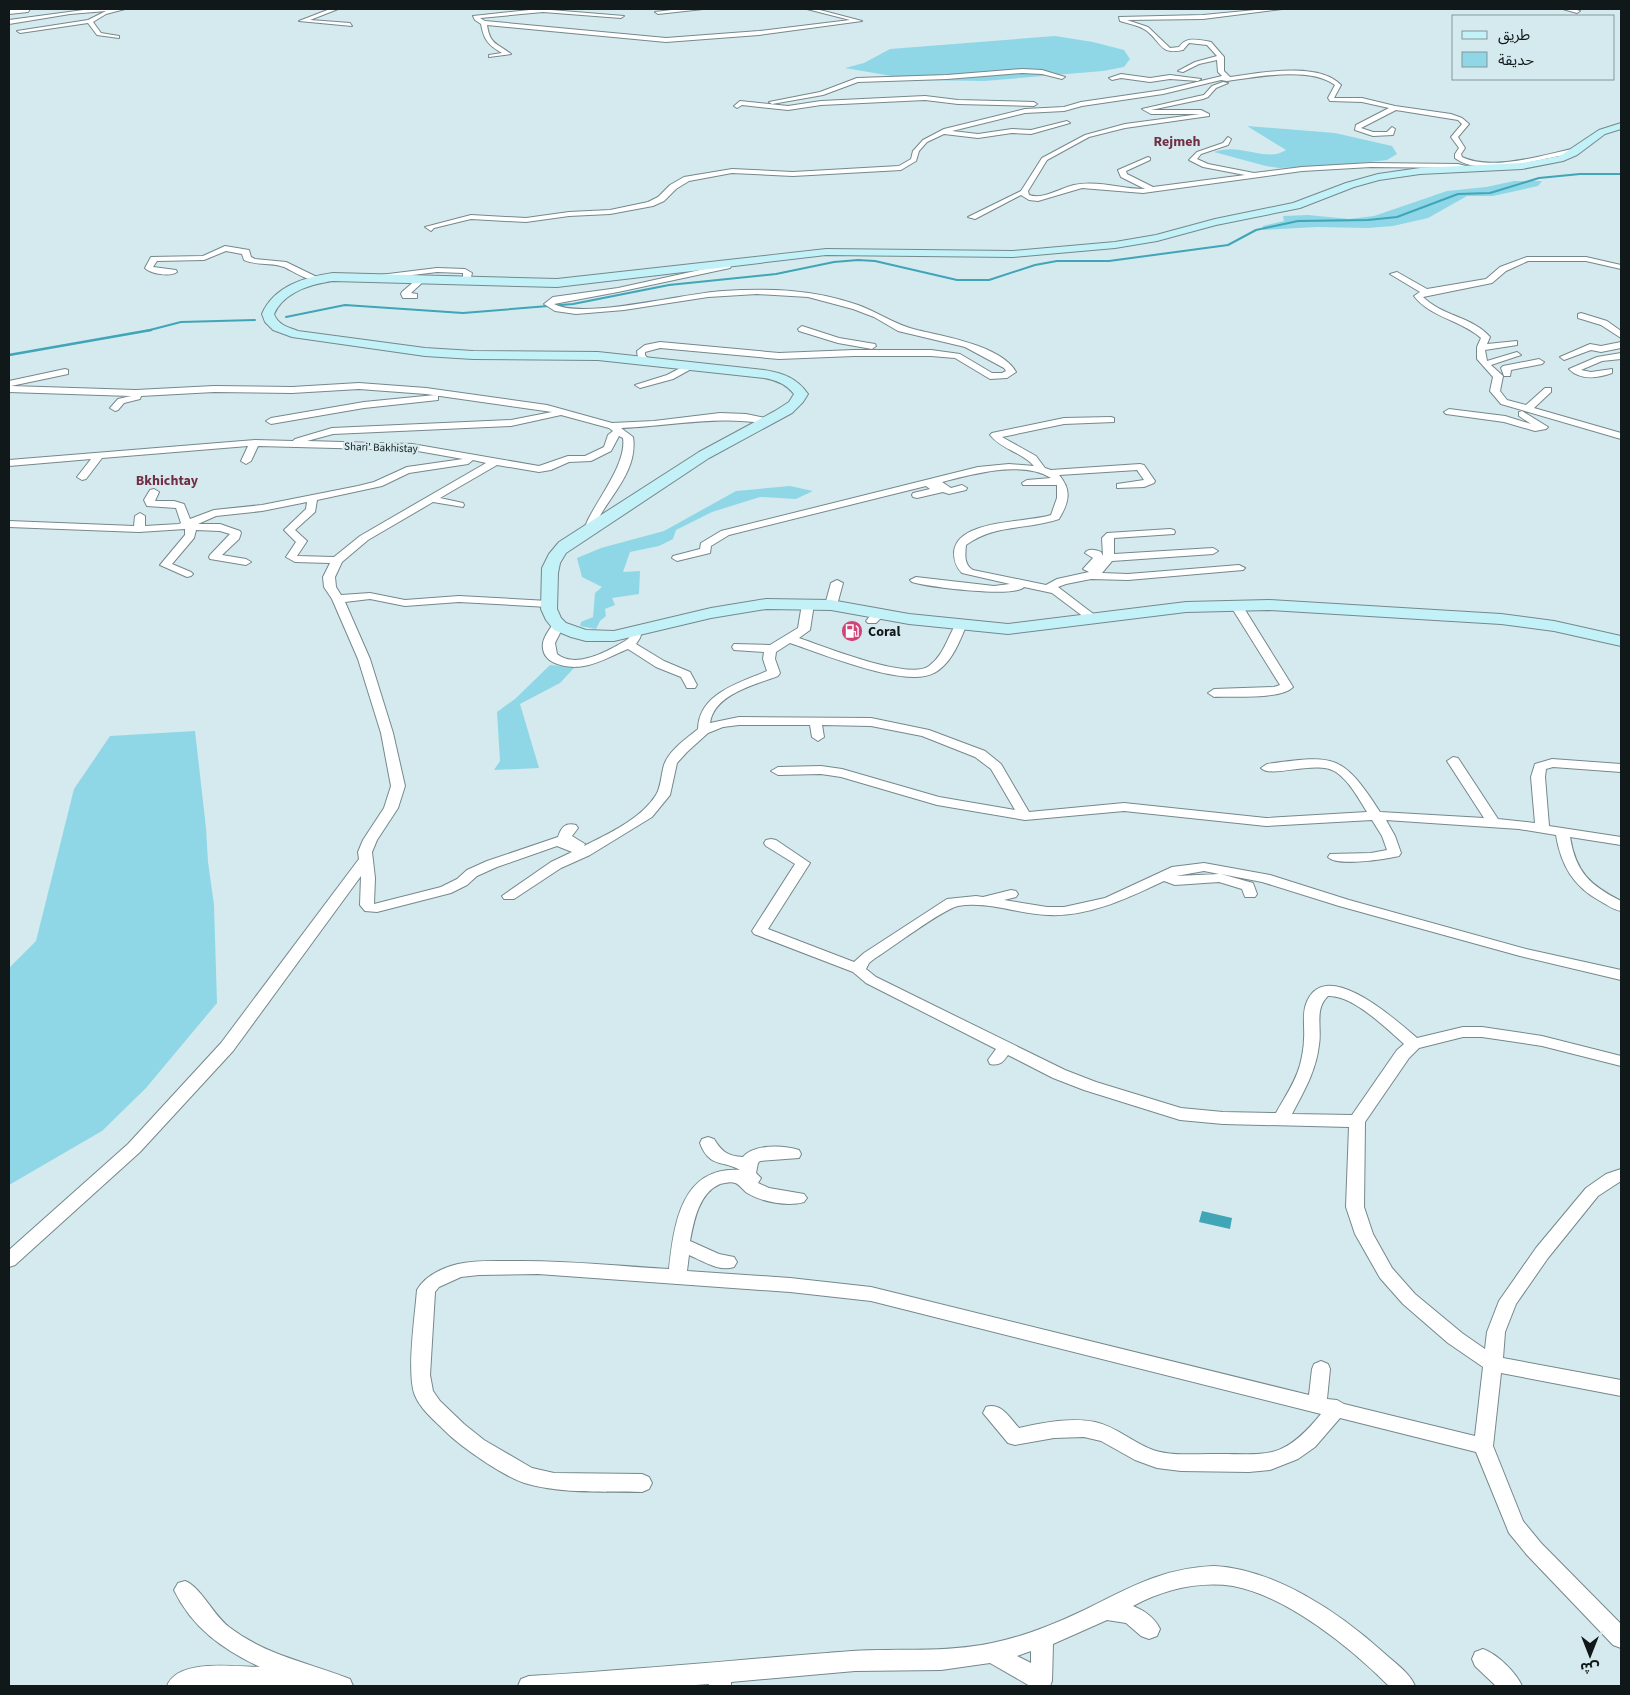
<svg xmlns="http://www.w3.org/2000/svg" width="1630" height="1695" viewBox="0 0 1630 1695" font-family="'Source Sans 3','Noto Sans Arabic',sans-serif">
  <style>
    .green { fill: #8fd7e6 }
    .water { fill: #3fa5b7 }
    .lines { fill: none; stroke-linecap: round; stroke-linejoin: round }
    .stream-far1 { stroke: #3fa5b7; stroke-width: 2 }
    .stream { stroke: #3fa5b7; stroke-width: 2.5 }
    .street-casing { stroke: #75888c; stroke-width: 2 }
    .secondary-casing { stroke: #75888c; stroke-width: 2 }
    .street { fill: #fff; fill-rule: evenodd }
    .secondary { fill: #c2f1f8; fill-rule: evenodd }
    .labels { text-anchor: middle; stroke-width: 4.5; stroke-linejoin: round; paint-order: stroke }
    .far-street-label { font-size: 11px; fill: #101819; stroke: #d5eaee }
    .far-quarter-label { font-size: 14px; font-weight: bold; fill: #712d44; stroke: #d5eaee }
    .poi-label { font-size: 14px; font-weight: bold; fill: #101819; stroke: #d5eaee; text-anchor: start }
  </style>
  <rect width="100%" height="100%" fill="#d5eaee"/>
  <path class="green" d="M1055 36 1093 42 1124 50 1130 59 1124 67 1103 71 984 81 915 80 845 68 864 63 890 49Z
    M1247 126 1335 133 1392 146 1397 154 1387 160 1333 166 1279 168 1266 166 1214 152C1239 142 1267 163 1286 150Z
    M1514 181H1542L1538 186 1493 196H1467L1428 218 1393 226 1368 228 1317 227 1263 230V226L1284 221 1283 216 1308 215 1349 219 1374 216 1447 191 1486 187Z
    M790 486 813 491 796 499 760 497 712 512 676 530 673 539 659 546 630 552 623 572 640 571 639 594 612 598 615 605 605 609 606 616 600 621 596 629 580 626 581 622 593 617 595 593 602 587 582 577 577 558 601 548 664 531 736 491Z
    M550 665 575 667 560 683 520 704 539 768 494 770 500 761 497 712 515 699Z
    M195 731 206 828 208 862 214 905 217 1003 146 1088 102 1131 9 1185V968L36 941 74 789 110 736Z"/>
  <path class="water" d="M1202 1211 1232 1218 1230 1229 1199 1222Z"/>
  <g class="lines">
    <path class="stream-far1" d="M286 317 345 305 463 313 573 304 669 285 776 274 834 262 858 260 875 261 957 280H989L1035 265 1057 261H1109L1228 245 1256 230 1298 221 1368 220 1397 217 1458 194 1490 193 1539 178 1580 174H1621
      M146 331 181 322 255 320"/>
    <path class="stream" d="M9 355 151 330"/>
    <g class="street-casing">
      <path id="street" d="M30 9 28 12 9 14V10Z
        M91 9H125L106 14 93 22 101 33 119 36V38L97 35 88 23 20 33 17 31 88 20 106 11 70 14 9 24V20Z
        M330 9H338L310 20 350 23 352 26 299 21Z
        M539 9 624 16 621 18 543 12 480 18 485 21 666 38 759 31 850 20 807 9H816L862 21 759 35 666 42 487 25C490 45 497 43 511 54L489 57V55L502 53C488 45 484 40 481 24L475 20 473 16Z
        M680 9H703L658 14 655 12Z
        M1266 9H1282L1203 19 1127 20 1148 27 1170 48 1179 47C1187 36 1198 40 1211 42L1224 57V71L1230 77C1260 73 1318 61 1341 85L1334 98H1362L1395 106 1451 114 1462 118 1469 124 1458 137 1465 148 1461 154 1462 157C1493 172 1545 154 1577 148L1580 150C1574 154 1563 155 1554 157 1529 162 1478 176 1455 158V154L1459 148 1451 137 1462 124 1458 120 1396 110 1361 128 1373 132H1387L1392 127 1395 129 1393 135 1373 136 1355 130 1356 125 1389 108 1362 102 1330 101 1328 98 1335 85C1310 66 1257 77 1227 81L1221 80 1163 94 1082 106 1064 111 1025 113 952 131 978 134 1012 129 1031 130 1067 121 1070 123 1031 134 1012 133 978 138 944 134 927 142 919 151 916 161 901 170 793 176 732 173 689 181 676 189 664 201 653 206 610 214 569 216 526 222 471 219 434 228 431 231 425 227 471 215 526 218 569 212 610 210 648 202 658 197 670 185 684 177 732 169 793 172 899 166 911 159 913 151 923 140 944 129 1025 109 1064 107 1081 102 1163 90 1222 76 1218 72 1217 60 1199 64 1183 72 1178 71 1195 62 1217 56 1207 45 1189 43 1183 50C1160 55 1162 43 1147 31 1139 25 1129 24 1120 21L1119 17 1203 15Z
        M1563 9H1574L1580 11 1577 13Z
        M1022 69 1042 70 1065 77 1062 79 1042 74 1022 73 947 79 858 82 823 95 772 104 769 102 820 92 857 78 947 75Z
        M1121 74 1150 78 1170 75 1201 79 1198 81 1170 79 1150 82 1121 78 1112 80 1109 78Z
        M1223 82 1228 83 1216 88 1208 97 1203 99 1151 110H1201L1209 114V116L1125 128 1089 137 1047 160 1028 191 1029 195C1044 200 1060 188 1074 185 1098 180 1121 189 1145 189L1121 177 1118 170 1148 157 1150 158V160L1126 171 1127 174 1153 187 1245 175 1203 167 1189 160 1197 152 1223 143 1228 137 1231 139 1228 145 1201 154 1197 159 1208 164 1254 173 1302 167 1371 163 1458 164 1473 168 1469 170 1458 168 1371 167 1302 171 1143 193 1082 188 1038 201 1029 200 1021 195 975 219 968 217 1021 191 1042 158 1085 135 1125 124 1200 114H1151L1142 109 1199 96 1204 95 1212 86Z
        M925 96 958 100 1034 102 1037 104 1034 106 958 104 925 100 821 105 788 110 742 105 737 108 734 106 740 101 788 106 821 101Z
        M225 246 249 250 251 257 255 259 286 262 321 279C313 285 293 271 284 267 271 262 257 266 244 260L242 254 226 251 204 260 157 261 153 267 176 270 177 272C170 277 151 274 145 268L151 257 203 256Z
        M1527 257H1586L1621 265V269L1586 261H1528L1506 271 1492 283 1423 297C1442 316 1473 317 1490 337L1487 344 1517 341V345L1485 350 1487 361 1517 352 1521 355 1491 365 1503 376 1500 391 1507 400 1526 405 1545 388H1551V392L1534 408 1621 433V439L1501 404 1490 391 1493 377 1477 359V347L1481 338C1461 320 1431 318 1414 296L1420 292 1390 274 1397 272 1427 289 1486 279 1500 267Z
        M727 264 731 266 730 268 618 292 554 304C584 320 684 293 723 291 768 288 814 289 858 305 878 312 895 325 917 330 943 336 1002 346 1016 372L1007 378 990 379 955 358 931 356H854L779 359 660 348 645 352V355L650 361 646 364 638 358 637 351 645 345 660 342 779 353 854 350H931L960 354 992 373H1002L1006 371 1004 368 965 347 898 331 874 317 853 309 808 297 757 294 708 297 624 310 576 314 555 311 544 304 553 297 618 288Z
        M437 268 465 269 472 273 470 281 463 283V273L437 272 380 279 376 277 380 275Z
        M418 278 425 280 411 293 417 294V298H403L401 294 402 292Z
        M1581 313 1607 321 1621 331V338L1601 325 1578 318V314Z
        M802 326 839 338 875 344 876 346 872 349 838 343 799 331 798 329Z
        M1621 342V348L1601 352 1591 350 1564 360 1560 357 1590 344 1601 346Z
        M1621 353V359L1602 361 1581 370 1591 372 1612 369V373C1598 378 1581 381 1569 369L1597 357Z
        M1539 359 1544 362 1542 364 1511 370 1510 376H1504L1501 368 1503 366Z
        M690 363 695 366 693 368 673 379 640 388 635 385 667 375Z
        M65 369 68 370V374L11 386 136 390 214 386 292 387 359 383 426 388 547 405 612 423 654 421 720 413 746 414 770 419 772 421 767 424C718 415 670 426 621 428L633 437C638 469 612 494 598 519 595 524 595 530 593 534H585C579 520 628 470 623 438L619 436 611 451 591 461 569 462 551 470 539 472 497 465 440 498 463 503 464 505 463 507 433 502 368 540 342 562 335 577 336 587 341 595 370 593 405 600 459 596 548 601 554 604 548 607 459 602 405 606 370 599 345 602 370 659 393 733 405 786 398 808 377 840 372 852 375 878 374 904 441 887 457 879 467 870 487 861 558 837C561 828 565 822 576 825L578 828 572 836 585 844 584 846C608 834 641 819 656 795 661 787 661 775 664 765 669 750 686 739 698 729 699 693 740 683 767 671L763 659 764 652 734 650 732 647 734 644 770 645 798 628 802 604 808 601 814 604 810 630 799 638C823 646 909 681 929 666 944 655 947 638 956 624L960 623 966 626C959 643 951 664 934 673 907 689 820 653 790 643L776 652 775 659 780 673 778 676C755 685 714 694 710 723L739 717 871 718 929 730 985 751 1001 764 1029 812 1124 803 1266 818 1367 812C1359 799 1350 782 1336 772 1317 759 1270 779 1261 768L1267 764C1334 755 1342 753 1380 812L1484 818 1447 761 1453 757 1458 758 1498 819 1535 823 1531 777 1535 764 1552 759 1621 764V772L1553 767 1546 769 1545 777 1549 826 1621 837V845L1570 837C1576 873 1590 885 1621 901V911C1614 910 1607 905 1600 901 1573 886 1561 865 1556 835L1519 829 1386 820 1395 836 1401 853 1399 856C1386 859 1337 867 1328 857L1330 854 1371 853 1387 850 1382 836 1372 820 1266 826 1124 811 1025 820 937 805 841 777 821 774 778 775 771 771 778 767 821 766 842 769 939 797 1015 810 991 769 975 757 922 736 871 726 822 725 824 737 818 741 812 737 810 725H739L723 727 708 733 687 752 677 763 670 795 652 817 590 855 561 868 514 899H504L502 896 551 862 572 852 557 846 497 867 477 876 467 885 451 893 377 912 365 911 360 905 361 876 233 1051 140 1152 15 1265 9 1267V1250L128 1144 221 1043 359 859 358 852 363 840 384 808 391 786 381 733 358 659 332 599 324 587 323 577 330 563 295 562 286 557 296 542 284 530 306 509 307 502 262 511 216 516 198 524H220L240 531 241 533 239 539 222 555 246 559 251 562 246 565 210 559 209 557 210 555 230 534 220 531 196 530 194 538 172 564 191 572 193 574 191 576 187 577 160 565 185 535V529L139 532 9 527V521L134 526 135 516 140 513 145 516V526L179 524 181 523 176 508 147 506 144 500 150 490 154 489 159 492 155 501H174L184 504 190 519 214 510 262 505 358 486 374 482 407 467 463 459 412 450 258 446 251 461 246 464 241 461 248 446 102 458 86 479 82 480 77 477 91 459 9 466V460L255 440 293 441 295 439 332 428 511 420 552 412 426 394 359 389 292 393 214 392 141 396 140 399 124 403 118 410 115 411 110 408 118 399 131 396 9 392V381ZM561 415 609 428 613 431 608 435 604 447 585 456H568L539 466 412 444 307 441 333 434 511 426ZM473 460 486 463 360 536 334 557 297 556 307 541 295 530 315 512 317 500 382 486 409 473 468 464Z
        M435 395 438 396V400L364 408 271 424 266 421 271 418 364 402Z
        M1449 409 1505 416 1531 424 1519 416V412L1522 411 1548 427 1546 429 1535 431 1504 422 1446 414 1444 412Z
        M1111 417 1114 418V422L1064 424 1002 437 1036 456 1045 468 1051 470 1140 464 1144 465 1155 481 1154 483 1144 487 1117 488V484L1144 480 1137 470 1059 475C1072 490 1069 502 1059 519 1027 530 994 524 966 545 965 555 964 565 973 570L1046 585 1057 579 1089 572 1083 569 1093 558 1085 553C1088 548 1096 550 1101 552L1103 556 1102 538 1107 533 1170 529 1174 530 1175 532 1174 534 1114 538V554L1213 548 1218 551 1213 554 1112 561 1102 573 1128 574 1239 565 1245 568 1243 570 1128 580 1091 579 1066 584 1058 587 1096 616 1098 618 1092 621 1088 620 1052 593 1024 587C1014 598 929 587 912 582L910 580 916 577 994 586 1010 584 962 573C956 567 954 561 954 552 957 519 1027 523 1051 515L1057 498V485H1023L1022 483 1027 480 1051 478C1022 460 973 474 942 482L951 488 962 485 967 488 966 490 949 494 943 492 917 498 913 497 912 495 913 493 930 489 926 486 729 535 711 546 710 553 677 561 672 558 673 556 700 549 701 543 721 531 978 467 1009 464 1034 466C1022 452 1002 450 990 435L992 433 1064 418Z
        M837 580 843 583 837 605 831 608 827 607 825 605 831 583Z
        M1236 602 1242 605 1293 687C1281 700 1232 696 1214 697L1208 693 1214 689 1274 687 1280 685 1230 605Z
        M880 610 884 611 886 613 876 623H868L866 621C870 616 874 611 880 610Z
        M558 622 564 625 555 643 557 654C576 669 606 652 625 641L629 638 632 629 636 628 642 631 640 638 636 644 664 661 690 672 697 685 695 688H687L681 677 656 667 628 649C613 655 600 663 584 666 569 669 540 665 543 643 544 637 550 628 554 623Z
        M771 839 776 840 810 863 768 929 854 962 864 953 947 899 976 896 983 897 1011 890 1016 891 1018 894 1016 897 1004 900 1047 907H1064L1105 898 1172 867 1204 863 1270 875 1349 900 1526 949 1621 970V980L1520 956 1339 906 1262 882 1221 874 1253 883 1257 894 1255 897H1245L1242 889 1219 882 1175 885 1164 881C1128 898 1089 917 1048 915 1018 914 988 901 958 906 943 909 890 949 874 959L869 963 866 969 876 977 1065 1070 1096 1082 1181 1108 1223 1112 1276 1113C1284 1098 1295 1083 1300 1065 1302 1057 1304 1047 1304 1039 1305 1027 1302 1015 1306 1004 1324 954 1397 1021 1417 1038L1463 1027H1482L1542 1036 1621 1056V1066L1542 1046 1482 1037H1463L1419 1048 1409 1058 1365 1122 1364 1207 1373 1234 1392 1268 1415 1294 1462 1333 1485 1349 1487 1332 1499 1301 1536 1248 1586 1188 1606 1174 1621 1169V1181L1598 1196 1548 1258 1516 1304 1505 1332 1503 1358 1621 1380V1396L1501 1373 1493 1446 1523 1521 1541 1543 1621 1624V1648L1613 1645 1527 1555 1509 1533 1476 1452 1340 1418 1315 1447 1298 1459 1270 1470 1249 1472 1181 1471 1157 1468 1135 1460 1101 1441 1084 1437 1054 1438 1015 1445 1008 1443 983 1413 986 1407C1001 1402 1010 1418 1019 1428 1043 1423 1070 1417 1095 1422 1117 1427 1132 1442 1153 1450 1171 1456 1191 1454 1210 1454 1267 1453 1281 1463 1321 1414L871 1301 790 1292 538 1274 479 1275 461 1277 439 1287 435 1292 430 1375 433 1391 440 1401 464 1424 484 1440 532 1468 554 1473 642 1474 649 1477 652 1483 649 1489 642 1492C605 1491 564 1494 528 1484 507 1479 461 1447 445 1431 434 1420 419 1408 414 1393 407 1369 415 1316 417 1290 425 1276 442 1268 458 1264 475 1260 494 1261 512 1261 564 1260 617 1266 669 1269 674 1225 681 1166 740 1170 723 1160 709 1168 700 1143L702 1139 708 1137 714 1139C722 1152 728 1156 743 1157 754 1144 783 1145 799 1150L801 1154 799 1158 760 1161 758 1163 756 1173 761 1178 758 1183 769 1188 804 1194 807 1198 804 1202C788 1207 762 1202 747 1193 743 1190 739 1184 735 1183 731 1181 724 1183 720 1184 699 1193 694 1220 690 1241L719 1254 734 1257 737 1262 734 1267C719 1272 703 1261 689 1255L687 1271 790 1278 871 1287 1309 1395 1312 1369 1314 1364 1321 1361 1328 1364 1330 1369 1327 1399 1337 1400 1344 1404 1475 1436 1483 1367 1448 1343 1403 1304 1380 1278 1355 1234 1346 1207 1349 1127 1223 1124 1180 1120 1084 1090 1053 1078 1008 1055C1003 1062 1000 1066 990 1064L988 1060 996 1049 866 983 853 972 754 934 752 931 795 864 766 846 764 843 766 840ZM1204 871 1219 874 1176 876ZM1328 996C1353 995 1386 1028 1404 1044L1397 1050 1352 1115 1292 1114C1304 1091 1316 1071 1319 1045 1322 1028 1314 1009 1328 996Z
        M1214 1566C1275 1569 1340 1613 1384 1653 1395 1663 1410 1673 1415 1686H1389C1351 1648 1287 1596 1233 1586 1198 1581 1163 1590 1133 1606 1145 1611 1154 1617 1160 1629L1157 1636 1149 1639 1141 1636 1126 1623 1107 1620 1053 1644 1052 1681 1050 1686H1030L990 1663 941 1670 855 1671 731 1682V1686H709V1684L682 1686H518L521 1679 529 1676C637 1670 745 1659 852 1651 899 1648 945 1653 992 1643 1021 1637 1053 1625 1080 1612 1126 1590 1160 1568 1214 1566ZM1031 1651V1663L1017 1656Z
        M185 1581C200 1586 214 1616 229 1627 267 1656 307 1662 350 1679L353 1686H167C178 1658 235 1667 260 1667 224 1650 192 1628 174 1590L178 1583Z
        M1483 1649C1497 1654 1516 1672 1522 1686H1496L1475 1666 1472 1659 1475 1652Z"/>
    </g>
    <g class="secondary-casing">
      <path id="secondary" d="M1621 123V129L1605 134 1577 155 1563 161 1522 169 1420 174 1379 180 1354 187 1300 208 1216 225 1157 241 1115 248 1013 257 826 255 557 287 333 281C311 284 284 292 274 314 278 325 288 327 298 331L425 348 473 351 598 352 764 370C783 373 797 378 808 394L803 402 792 413 709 458 566 553 560 563 558 573 557 609 561 618 566 623 586 630 614 631 711 608 766 599 831 600 909 614 1008 624 1186 602 1269 600 1501 614 1554 621 1621 636V646L1554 631 1501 624 1269 610 1186 612 1008 634 909 624 831 610 766 609 711 618 614 641H586L571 637 554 630 546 620 541 609 542 568 549 554 559 542 699 452 775 411 789 402 794 394C786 384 776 380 764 378L598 360 473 359 425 356 292 337 273 330 265 322 262 314C274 286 305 277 333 273L557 279 826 249 1013 251 1115 242 1156 235 1215 219 1293 203 1346 183 1378 174 1420 168 1522 163 1560 156 1599 130Z"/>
    </g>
    <use href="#street" class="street"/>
    <use href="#secondary" class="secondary"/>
  </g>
  <defs>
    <g id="fuel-disc" transform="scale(1.125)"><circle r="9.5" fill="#d04578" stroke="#d5eaee"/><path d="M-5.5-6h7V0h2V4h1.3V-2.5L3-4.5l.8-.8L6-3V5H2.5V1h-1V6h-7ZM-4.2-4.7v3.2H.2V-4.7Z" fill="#fff"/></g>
  </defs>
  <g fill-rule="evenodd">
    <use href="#fuel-disc" x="852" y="631"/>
  </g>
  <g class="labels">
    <g class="far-street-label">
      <text transform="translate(381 447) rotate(2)" y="4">Shari' Bakhistay</text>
    </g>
    <g class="far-quarter-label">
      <text x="1177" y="146">Rejmeh</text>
      <text x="167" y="485">Bkhichtay</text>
    </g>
    <g class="poi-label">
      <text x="868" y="636">Coral</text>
    </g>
  </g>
  <rect width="1630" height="1695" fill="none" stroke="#101819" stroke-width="20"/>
  <rect x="1452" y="15" width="162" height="65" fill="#d5eaee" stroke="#869699"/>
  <rect x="1462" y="31" width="25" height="8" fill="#c2f1f8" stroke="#869699"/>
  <text x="1498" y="40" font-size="15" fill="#101819">طريق</text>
  <rect x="1462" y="52" width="25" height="15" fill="#8fd7e6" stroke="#869699"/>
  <text x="1498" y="65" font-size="15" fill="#101819">حديقة</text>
  <g transform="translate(1590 1655) rotate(180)" stroke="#d5eaee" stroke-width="4" paint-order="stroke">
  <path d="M0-4L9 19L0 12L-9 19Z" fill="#101819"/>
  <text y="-8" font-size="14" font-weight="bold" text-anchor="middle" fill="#101819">ش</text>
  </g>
</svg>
